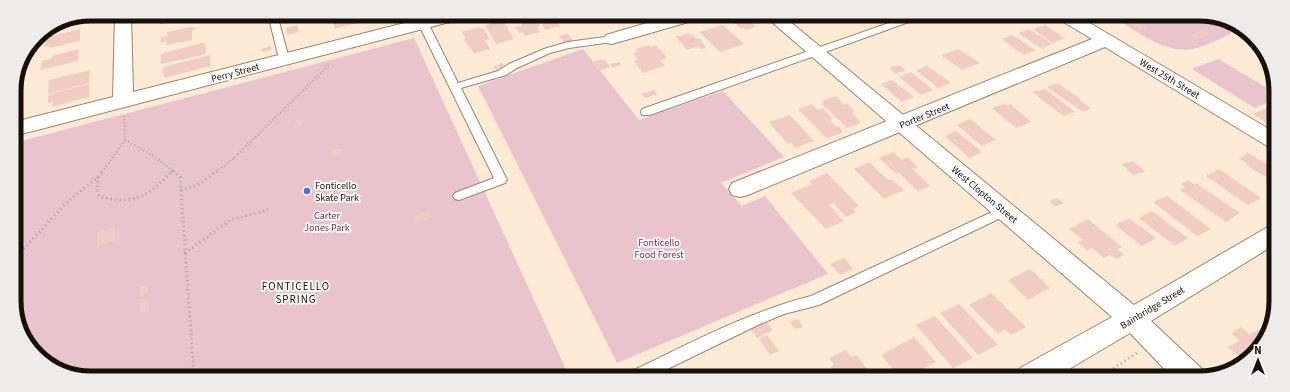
<svg xmlns="http://www.w3.org/2000/svg" width="1290" height="392" viewBox="0 0 1290 392" font-family="'Source Sans 3',sans-serif">
  <style>
    .green { fill: #e9c4cd }
    .building { fill: #f1ccc2 }
    .lines { fill: none; stroke-linecap: round; stroke-linejoin: round }
    .lane-casing { stroke: #9b846d; stroke-width: 2 }
    .street-casing { stroke: #9b846d; stroke-width: 2 }
    .secondary-casing { stroke: #9b846d; stroke-width: 2 }
    .path-far1 { stroke: #af9f8f; stroke-width: 2; stroke-dasharray: 1 2.5; stroke-linecap: butt }
    .path { stroke: #af9f8f; stroke-width: 3; stroke-dasharray: 1 3.5; stroke-linecap: butt }
    .lane { fill: #fff; fill-rule: evenodd }
    .street { fill: #fff; fill-rule: evenodd }
    .secondary { fill: #fff; fill-rule: evenodd }
    .poi-dot { fill: #3f73e3; stroke: #fff; stroke-width: 1.5 }
    .labels { text-anchor: middle; stroke-width: 3.5; stroke-linejoin: round; paint-order: stroke }
    .street-label { font-size: 10px; fill: #181007; stroke: #fff }
    .poi-label { font-size: 10px; fill: #181007; stroke: #fff; text-anchor: start }
    .park-label { font-size: 10px; fill: #732d44; stroke: #fff }
    .neighbourhood-label { font-size: 11px; letter-spacing: 1px; fill: #181007; stroke: #fff }
    .rim { fill: none; stroke: #181007; stroke-width: 5 }
  </style>
  <rect width="100%" height="100%" fill="#ffead6"/>
  <path class="green" d="M1112 16 1219 17 1234 25 1230 34C1219 39 1206 46 1193 49 1164 54 1135 30 1112 16Z
    M414 38 569 376 71 375 33 352 15 316 14 143Z
    M583 49 639 120 723 91 784 157 721 183 742 206 765 196 828 274 617 363 478 86Z
    M1218 59 1274 92V100L1255 108 1192 69Z"/>
  <path class="building" d="M161 14H191L192 17 160 24 158 15Z
    M286 14H294L296 20 280 23 279 16Z
    M84 15V18L56 24 62 20Z
    M349 15H377L378 17 335 29 332 19Z
    M524 15H533L540 26 537 27 540 32 525 36 523 32 519 33 515 27 522 25 518 17Z
    M539 15H554L560 26 545 30 540 20H542Z
    M734 15H745L749 19 751 18 757 23 753 24 755 27 746 30 743 28H740L728 17Z
    M1130 18 1146 28 1141 30 1124 19Z
    M503 20 514 39 496 44 485 25Z
    M297 25 299 32 287 35 286 28Z
    M723 25 744 44 720 52 699 32Z
    M1045 25 1065 38 1052 43 1033 29Z
    M191 27H195V30H192V40L167 45V41L161 43V37L167 36V32Z
    M480 27 482 29 483 28 490 39 485 40 490 49 474 53 464 39 465 38 462 32Z
    M80 29V41L49 48 50 45 44 47 45 40 50 38 51 36Z
    M1029 29 1052 44 1041 48 1018 33Z
    M1203 30 1210 34 1197 39 1190 35Z
    M689 33 697 39H700L706 48 701 49 699 46 687 50 676 37Z
    M568 34 573 40 565 43 559 36Z
    M1012 35 1035 50 1024 55 1002 39Z
    M201 43H205L206 53 203 55 161 64V54Z
    M649 45 651 47 656 45 667 58 660 60 665 66 643 73 634 61 638 60 633 53 638 52 636 49Z
    M271 46V50L262 52 261 49Z
    M79 49 78 61 40 70 42 61 51 59 52 56Z
    M959 49 980 63 962 70 941 55Z
    M210 55 211 66 164 78 163 67Z
    M604 59 610 67 598 71 592 62Z
    M620 62 621 65 612 68 610 64Z
    M502 63 506 68 498 71 493 67Z
    M899 65 905 70 896 74 889 68Z
    M927 66 951 83 938 88 916 70Z
    M90 70 89 83 48 94 49 80Z
    M911 72 933 90 921 95 899 77Z
    M892 80 914 97 902 102 881 84Z
    M1057 83 1081 99 1079 100 1091 108 1083 112 1047 87Z
    M89 84V97L52 107 53 102 48 103V96L54 93Z
    M1045 89 1075 112 1063 116 1032 92Z
    M654 90 657 94 645 98 641 94Z
    M836 96 844 105 847 103 855 112 852 113 861 123 847 128 822 104 824 103 822 101Z
    M812 104 818 110 823 108 833 119 830 120 837 127 839 126 843 132 828 138 825 137 798 109Z
    M1004 104 1007 106 1010 104 1031 122 1016 128 992 108Z
    M1274 105V128L1253 114Z
    M790 115 814 141 795 148 791 142 788 144 770 124H771L769 122Z
    M970 119 996 140 982 146 957 125Z
    M304 120 301 127H294L297 121Z
    M956 131 982 152 970 158 944 136Z
    M342 148 343 152 331 155V151Z
    M893 152 902 160 908 157 918 167 912 169 930 186 918 191 899 173 896 174 879 158Z
    M1248 153 1274 168V182L1246 165 1248 164 1239 159Z
    M1133 161 1145 171 1133 175 1122 164Z
    M869 162 888 180 891 179 904 190 884 199 854 169Z
    M1219 169 1261 198 1248 205 1206 176Z
    M827 173 859 206 853 209 856 212 846 217 833 203 829 205 844 221 826 229 791 193 810 185H813L809 181Z
    M1188 180 1193 184 1196 183 1240 213 1226 222 1180 190 1185 187 1181 184Z
    M1167 196 1211 229 1197 236 1153 202Z
    M1057 198 1064 203 1055 207 1049 201Z
    M430 211 432 218 416 223 414 216Z
    M1152 211 1188 238 1175 246 1139 218Z
    M1129 218 1156 238 1142 246 1115 225Z
    M1088 219 1122 247 1117 249 1124 255 1116 259 1110 255 1104 258 1092 248 1088 251 1078 243 1083 240 1069 229Z
    M115 227V241L97 247V233Z
    M844 258 853 269 840 275 830 264Z
    M1030 269 1050 288 1028 300 1008 280Z
    M148 285V294L140 297V287Z
    M991 293 1026 327 1011 335 1005 329 998 334 969 305Z
    M149 301V311L140 313V303Z
    M959 304 998 345 978 355 940 313Z
    M935 316 973 358 953 368 916 325Z
    M798 319 803 327 795 329 790 322Z
    M766 321 773 330 757 338 750 328Z
    M1267 326 1269 328 1250 359 1244 361 1228 347 1240 341 1231 333 1241 327 1249 334Z
    M767 335 779 351 770 355 759 339Z
    M914 337 936 362 908 377H900L881 355Z
    M845 350 852 357 856 355 874 377H839L831 367 834 365 829 358Z"/>
  <g class="lines">
    <g class="lane-casing">
      <path id="lane" d="M268 14H277L289 59 287 61 284 62 279 59Z
        M909 16H922L920 18 650 115H642L641 112 642 109Z
        M423 20 428 23 458 83 498 71 509 64 544 49 568 42 612 36 617 39 612 42 569 48 550 53 517 68 506 75 461 88 507 180 505 183 459 200 455 199 453 196 455 193 494 178 418 23Z
        M1005 206 1009 208 1011 211 1009 214 819 305 784 314 760 324 651 377H628L630 372C689 344 748 312 811 296Z"/>
    </g>
    <g class="street-casing">
      <path id="street" d="M115 14H131L133 92 436 15H463L461 19 14 136V122L113 97Z
        M674 15H701L699 19 612 44 606 43 603 39 606 35Z
        M1058 16H1078L1274 132V148L1267 146 1105 47 748 195 740 197 732 195 729 189 732 183 1092 39 1060 20Z"/>
    </g>
    <g class="secondary-casing">
      <path id="secondary" d="M765 16H783L1134 305 1266 228 1274 225V245L1151 321 1202 369 1205 377 1173 378 1130 333 1054 378 1017 377 1020 368 1112 317Z"/>
    </g>
    <path class="path-far1" d="M125 140 154 156 174 172
      M102 172 125 140 124 116
      M171 172 173 169
      M216 172 233 159 330 64"/>
    <path class="path" d="M173 171 180 177 194 376
      M98 177 97 190 99 196C133 207 150 195 172 171
      M181 190 198 185 217 171
      M15 250 21 251
      M185 253 230 220 268 210
      M15 282 17 256 68 201 98 177 103 171
      M184 376 194 370
      M1098 378 1137 353"/>
    <use href="#lane" class="lane"/>
    <use href="#street" class="street"/>
    <use href="#secondary" class="secondary"/>
  </g>
  <circle class="poi-dot" cx="307" cy="191" r="4"/>
  <g class="labels">
    <g class="street-label">
      <text transform="translate(235 72) rotate(-15)" y="4">Perry Street</text>
      <text transform="translate(1170 78) rotate(31)" y="4">West 25th Street</text>
      <text transform="translate(924 115) rotate(-22)" y="4">Porter Street</text>
      <text transform="translate(985 194) rotate(40)" y="4">West Clopton Street</text>
      <text transform="translate(1152 307) rotate(-31)" y="4">Bainbridge Street</text>
    </g>
    <g class="poi-label">
      <text x="315" y="189">Fonticello<tspan x="315" dy="12">Skate Park</tspan></text>
    </g>
    <g class="park-label">
      <text x="327" y="219">Carter<tspan x="327" dy="12">Jones Park</tspan></text>
      <text x="659" y="246">Fonticello<tspan x="659" dy="12">Food Forest</tspan></text>
    </g>
    <g class="neighbourhood-label">
      <text x="296" y="290">FONTICELLO<tspan x="296" dy="13">SPRING</tspan></text>
    </g>
  </g>
  <path d="M0 0H1290V392H0ZM91 21H1199A70 70 0 0 1 1269 91V301A70 70 0 0 1 1199 371H91A70 70 0 0 1 21 301V91A70 70 0 0 1 91 21Z" fill="#edeceb" fill-rule="evenodd"/>
  <path class="rim" d="M91 21H1199A70 70 0 0 1 1269 91V301A70 70 0 0 1 1199 371H91A70 70 0 0 1 21 301V91A70 70 0 0 1 91 21Z"/>
  <g transform="translate(1258 360)" stroke="#ffffff" stroke-width="3" paint-order="stroke">
  <path d="M0-3L7 15L0 10L-7 15Z" fill="#181007"/>
  <text y="-6" font-size="11" font-weight="bold" text-anchor="middle" fill="#181007">N</text>
  </g>
</svg>
